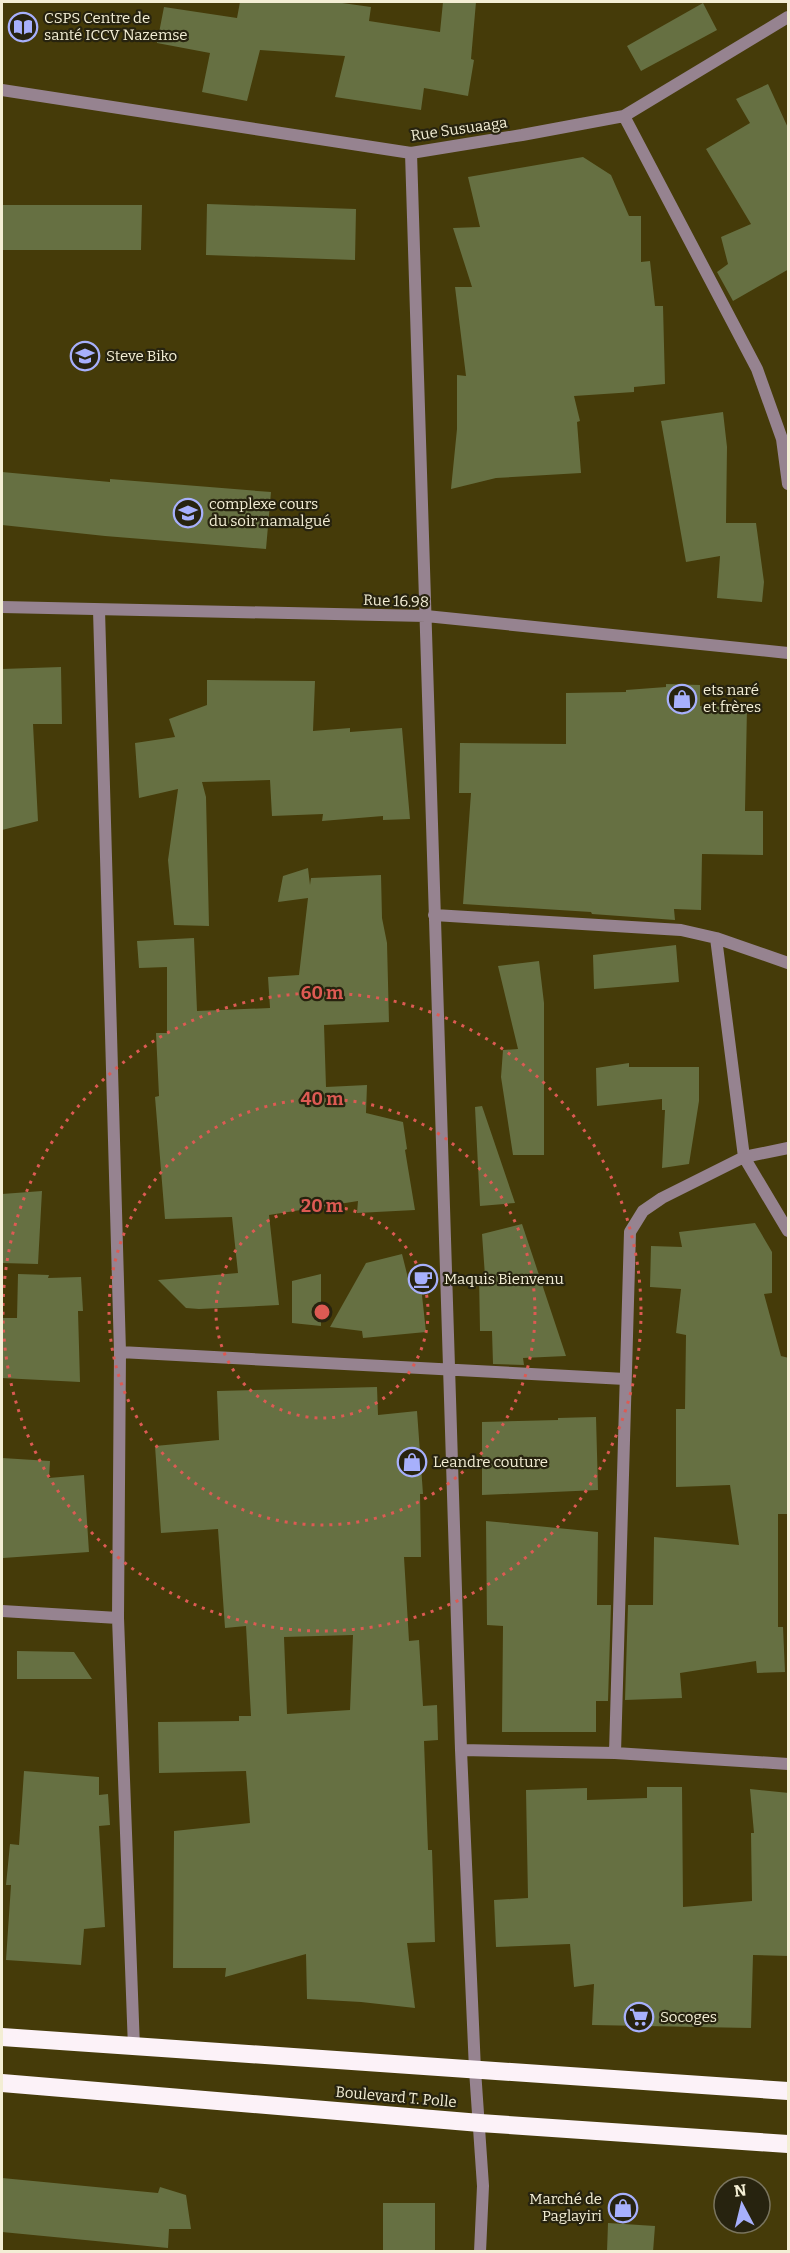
<svg xmlns="http://www.w3.org/2000/svg" width="790" height="2253" viewBox="0 0 790 2253" font-family="Bitter,serif">
  <style>
    .building { fill: #667042; fill-rule: evenodd }
    .lines { fill: none; stroke-linecap: round; stroke-linejoin: round }
    .street { stroke: #968390; stroke-width: 12 }
    .highway { stroke: #fcf2f8; stroke-width: 18 }
    .ring { fill: none; stroke: #dd5a53; stroke-width: 3; stroke-dasharray: 3 6 }
    .labels { text-anchor: middle; stroke-width: 4.5; stroke-linejoin: round; paint-order: stroke }
    .poi-label { font-size: 15px; fill: #f3eed5; stroke: #27230f; text-anchor: start }
    .street-label { font-size: 15px; fill: #f3eed5; stroke: #27230f }
    .centre { fill: #dd5a53; stroke: #27230f; stroke-width: 3 }
    .ring-label { font-size: 18px; text-anchor: middle; font-weight: bold; fill: #dd5a53; stroke: #27230f; stroke-width: 4.5; stroke-linejoin: round; paint-order: stroke }
  </style>
  <rect width="100%" height="100%" fill="#453b09"/>
  <path class="building" d="M240 2H335L371 7 369 21 440 32 443 2H476L471 59 474 60 468 96 424 88 421 110 335 97 345 56 260 50 247 101 202 92 210 53 157 43 164 7 237 18Z
    M703 3 717 30 641 71 627 46Z
    M768 84 789 130V269L733 301 717 272 728 264 721 237 751 224 706 149 750 123 736 99Z
    M583 157 611 175 629 216H641V262L650 261 655 306H663L665 384 634 387V392L574 396 580 421 577 422 581 473 496 478 451 489 457 429V375L466 376 455 287H472L453 228 480 227 468 177Z
    M207 204 356 209 355 260 206 255Z
    M2 205H142L141 250H2Z
    M723 412 727 447 726 523H756L764 582 762 602 717 598 720 556 686 562 661 421Z
    M2 472 110 482V479L271 492 266 549 105 536 2 525Z
    M61 667 62 724H33L38 821 2 830V669Z
    M207 680 315 681 313 731 350 728V732L402 728 410 819 383 820V816L322 821 323 814 272 816 270 780 202 782 206 797 209 926 174 925 168 860 178 789 139 798 135 743 175 737 169 719 207 705Z
    M666 684 700 685V706L747 707 745 811H763V855L702 854 701 910 674 909 675 920 592 914 591 912 463 904 471 793H459L460 743 566 744V693L626 692V690L666 687Z
    M308 868 310 885 311 878 381 875 382 918 387 943 389 1022 324 1025 326 1087 367 1085 366 1113 403 1122 407 1149 405 1150 415 1210 357 1213 358 1201 269 1215 279 1305 199 1309 186 1308 158 1280 238 1273 232 1217 165 1219 155 1097 159 1096 156 1033H167V967L139 968 137 941 194 938 197 1011 270 1008 268 977 299 975 308 898 278 902 283 876Z
    M676 945 679 982 594 989 593 955Z
    M539 961 544 1003V1155H513L501 1077 503 1050 518 1049 498 966Z
    M629 1063V1067H699V1101L689 1164 662 1168 665 1110H662V1099L597 1106 596 1068Z
    M482 1106 515 1203 480 1206 475 1107Z
    M42 1191 38 1264 2 1263V1194Z
    M755 1223 772 1252V1293L764 1294 781 1356 789 1358V1514H778V1627H783L785 1672 757 1673 756 1661 680 1673 682 1698 625 1700 628 1605H653L654 1537 739 1545 730 1485 676 1487V1409H685L686 1335 676 1333 681 1289 650 1287 651 1246 682 1247 679 1232Z
    M522 1224 566 1356 523 1358 524 1365 493 1364 492 1331H480L479 1276H485L482 1234Z
    M402 1254 408 1278 420 1277 426 1332 363 1338 362 1331 330 1327 366 1263Z
    M18 1274 49 1275 48 1278 81 1277 83 1311H78L80 1382 2 1378V1318H17Z
    M321 1274V1326L292 1323V1281Z
    M377 1387 378 1415 417 1411 423 1494H420L421 1557H404L409 1641 419 1640 423 1706 437 1705 438 1740 424 1741 428 1850H432L435 1942 407 1943 415 2008 361 2002 307 1999 306 1954 225 1977 226 1968H173L174 1831 250 1823 246 1771 159 1773 158 1722 239 1721V1716H251L246 1626 225 1628 218 1529 161 1533 155 1446 219 1440 217 1391ZM353 1635 350 1710 287 1714 284 1637Z
    M596 1417 598 1490 482 1495V1422L558 1420V1418Z
    M2 1458 50 1461 49 1478 84 1475 89 1552 3 1558Z
    M486 1521 598 1532 597 1605H611L608 1701H596V1732H502L503 1626 487 1625Z
    M17 1651 74 1652 92 1679H17Z
    M24 1771 99 1777V1795L108 1794 110 1825 99 1826 105 1927 84 1929 81 1965 6 1960 11 1885H6L10 1844 19 1845Z
    M647 1787H682L683 1907 752 1901 751 1833H754L750 1789 789 1793V1956L753 1955 751 2028 592 2025 594 1984 574 1987 570 1944 496 1947 494 1900 528 1898 526 1790 587 1788V1800L647 1798Z
    M2 2178 158 2193 160 2187 186 2195 191 2229H169L168 2248 2 2232Z
    M383 2203H435V2250H383Z
    M608 2223 655 2226 653 2252H607Z"/>
  <g class="lines">
    <path class="street" d="M2 90 411 153 522 135 624 116 788 17
      M624 116 757 369 782 439 788 484
      M411 153 461 1750 475 2070 483 2186 480 2252
      M2 607 426 616 788 653
      M99 610 120 1352 118 1618 134 2048
      M434 915 681 930 716 938 788 963
      M716 938 744 1157 788 1231
      M120 1352 625 1379
      M2 1611 118 1618
      M461 1750 615 1753 788 1764
      M615 1753 630 1232 643 1211 662 1198 744 1157 788 1148"/>
    <path class="highway" d="M2 2037 788 2091
      M2 2083 480 2123 788 2144"/>
  </g>
  <g class="ring">
    <circle cx="322" cy="1312" r="106"/>
    <circle cx="322" cy="1312" r="213"/>
    <circle cx="322" cy="1312" r="319"/>
  </g>
  <defs>
    <g id="library-ring" transform="scale(1.5)"><circle r="9.5" fill="#27230f" stroke="#a7b0fc" stroke-width="1.5"/><path d="M-6-4Q-3-5.5-.7-3.5V5Q-3 3-6 4ZM6-4Q3-5.5 .7-3.5V5Q3 3 6 4Z" fill="#a7b0fc"/></g>
    <g id="school-ring" transform="scale(1.5)"><circle r="9.5" fill="#27230f" stroke="#a7b0fc" stroke-width="1.5"/><path d="M0-5L7-2L0 1L-7-2ZM-4 1L0 2.5L4 1V4Q0 6-4 4Z" fill="#a7b0fc"/></g>
    <g id="shop-ring" transform="scale(1.5)"><circle r="9.5" fill="#27230f" stroke="#a7b0fc" stroke-width="1.5"/><path d="M-5-2.5h2.3a2.7 3.5 0 0 1 5.4 0H5L5.5 6h-11ZM-1.5-2.5h3a1.5 2.3 0 0 0-3 0Z" fill="#a7b0fc"/></g>
    <g id="cafe-ring" transform="scale(1.5)"><circle r="9.5" fill="#27230f" stroke="#a7b0fc" stroke-width="1.5"/><path d="M-5.5-4.5H6V0H3Q3 3.5 0 3.5H-2.5Q-5.5 3.5-5.5 0ZM3-3.2v2h1.7v-2ZM-6 4.5H4V6H-6Z" fill="#a7b0fc"/></g>
    <g id="supermarket-ring" transform="scale(1.5)"><circle r="9.5" fill="#27230f" stroke="#a7b0fc" stroke-width="1.5"/><path d="M-6-5.5h2.5l.6 2H6L4.5 2H-2.5L-4.4-4H-6ZM-1.5 3.2a1.3 1.3 0 1 0 .1 0ZM3 3.2a1.3 1.3 0 1 0 .1 0Z" fill="#a7b0fc"/></g>
  </defs>
  <g fill-rule="evenodd">
    <use href="#library-ring" x="23" y="27"/>
    <use href="#school-ring" x="85" y="356"/>
    <use href="#school-ring" x="188" y="513"/>
    <use href="#shop-ring" x="682" y="699"/>
    <use href="#cafe-ring" x="423" y="1279"/>
    <use href="#shop-ring" x="412" y="1462"/>
    <use href="#supermarket-ring" x="639" y="2017"/>
    <use href="#shop-ring" x="623" y="2208"/>
  </g>
  <g class="labels">
    <g class="poi-label">
      <text x="44" y="23">CSPS Centre de<tspan x="44" dy="17">santé ICCV Nazemse</tspan></text>
      <text x="106" y="361">Steve Biko</text>
      <text x="209" y="509">complexe cours<tspan x="209" dy="17">du soir namalgué</tspan></text>
      <text x="703" y="695">ets naré<tspan x="703" dy="17">et frères</tspan></text>
      <text x="444" y="1284">Maquis Bienvenu</text>
      <text x="433" y="1467">Leandre couture</text>
      <text x="660" y="2022">Socoges</text>
      <text x="602" y="2204" text-anchor="end">Marché de<tspan x="602" dy="17">Paglayiri</tspan></text>
    </g>
    <g class="street-label">
      <text transform="translate(459 129) rotate(-8)" y="5">Rue Susuaaga</text>
      <text transform="translate(396 601) rotate(2)" y="5">Rue 16.98</text>
      <text transform="translate(396 2097) rotate(5)" y="5">Boulevard T. Polle</text>
    </g>
  </g>
  <circle cx="322" cy="1312" r="9" class="centre"/>
  <g class="ring-label">
    <text x="322" y="999">60 m</text>
    <text x="322" y="1105">40 m</text>
    <text x="322" y="1212">20 m</text>
  </g>
  <rect width="790" height="2253" fill="none" stroke="#f3eed5" stroke-width="6"/>
  <g transform="translate(742 2205) rotate(353)"><circle r="28" fill="#27230f" stroke="#79745e" stroke-width="1.5"/>
  <path d="M0-4.5L10 22L0 15L-10 22Z" fill="#a7b0fc"/>
  <text y="-9" font-size="16" font-weight="bold" text-anchor="middle" fill="#f3eed5">N</text>
  </g>
</svg>
